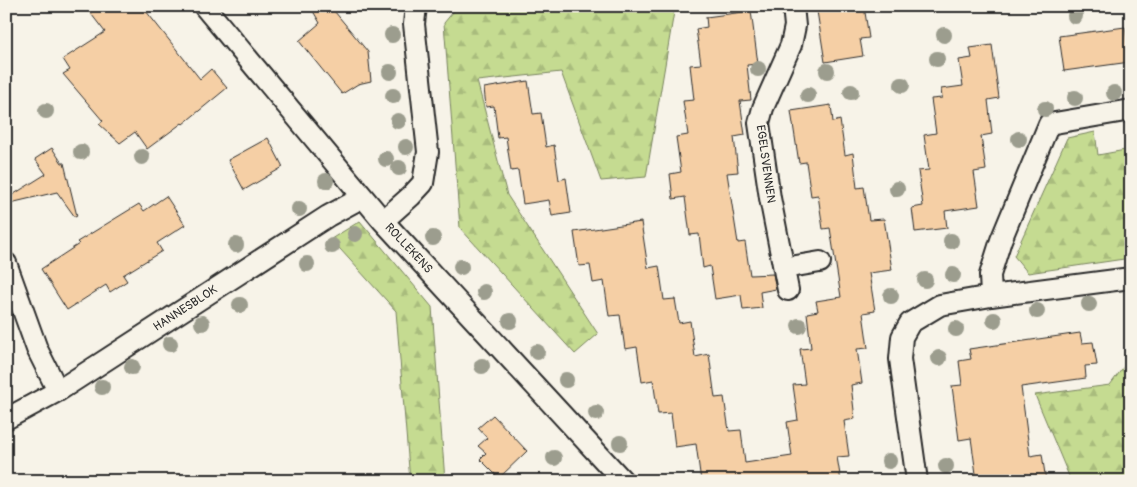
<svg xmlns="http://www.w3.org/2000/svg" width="1137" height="487" viewBox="0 0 1137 487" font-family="Pangolin,sans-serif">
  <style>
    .forest { fill: url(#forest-firs); stroke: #78835e }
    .building { fill: #f5cfa5; stroke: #2b2b2b }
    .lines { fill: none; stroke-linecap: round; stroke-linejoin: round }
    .minor-casing { stroke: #2b2b2b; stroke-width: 24 }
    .minor { stroke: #f7f3e8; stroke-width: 20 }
    .tree { fill: #9c9d8e }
    .labels { text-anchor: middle; stroke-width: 4.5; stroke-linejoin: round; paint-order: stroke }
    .street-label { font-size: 12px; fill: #2b2b2b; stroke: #f7f3e8 }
  </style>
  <defs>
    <pattern id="forest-firs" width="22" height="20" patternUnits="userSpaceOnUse" patternTransform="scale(1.25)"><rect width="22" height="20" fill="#c5db91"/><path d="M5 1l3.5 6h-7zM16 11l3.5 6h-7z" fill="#a9bc7d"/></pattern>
  </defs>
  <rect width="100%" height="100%" fill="#f7f3e8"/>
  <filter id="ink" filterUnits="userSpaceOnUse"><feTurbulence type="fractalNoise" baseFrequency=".02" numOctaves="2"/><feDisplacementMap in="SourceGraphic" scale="10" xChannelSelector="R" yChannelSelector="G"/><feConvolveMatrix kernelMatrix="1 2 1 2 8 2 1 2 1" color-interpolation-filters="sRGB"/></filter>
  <g filter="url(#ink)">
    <path class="forest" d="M458 6H675L646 177 601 181 561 72 477 81 507 195 598 334 575 354 460 228 444 23Z
      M1095 132 1098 155 1131 149V258L1028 273 1014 256 1067 138Z
      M360 221 432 307 445 481H410L396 311 331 239Z
      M1131 336V481H1071L1035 395 1110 385 1125 365Z"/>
    <path class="building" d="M85 6H142L200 79 211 69 227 88 183 124 182 123 147 149 135 132 120 143 99 124 103 121 63 74 70 70 63 59 105 32Z
      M310 6H330L368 52 371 81 358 84 342 94 299 41 320 23Z
      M823 6H864L869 38 860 39 863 56 825 62 817 11 824 9Z
      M751 11 758 64 747 65 751 100 740 101 745 135 734 137 738 172 727 173 738 243 745 242 750 275 773 274 776 289 760 292 762 308 743 310 741 295 715 299 710 266 703 268 699 234 690 235 685 197 673 199 670 174 681 172 676 137 688 135 683 101 694 100 690 65 701 64 696 29 707 27 706 17Z
      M1125 27 1130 62 1064 71 1059 36Z
      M992 45 999 98 988 100 992 134 981 136 986 170 974 172 979 206 945 211 947 228 915 232 912 208 923 206 918 171 929 170 924 135 936 133 931 99 942 98 941 89 963 86 959 60 972 58 970 48Z
      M528 81 533 114 541 113 546 147 554 145 559 180 566 178 571 213 552 216 549 200 523 204 518 170 511 171 506 137 498 138 494 106 486 107 484 88Z
      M831 105 833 122 840 120 845 155 853 153 857 188 864 187 869 220 884 219 892 270 869 273 875 311 863 313 868 348 857 349 862 383 851 385 855 419 844 421 849 456 837 457 841 481H701L696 444 675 447 671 413 658 414 653 380 642 382 637 347 625 349 620 315 609 316 604 281 593 283 590 265 579 266 574 232 641 222 648 268 659 266 664 300 675 299 679 323 690 321 695 357 709 354 715 398 724 397 729 431 741 430 745 463 792 456 787 422 798 420 793 385 805 384 800 349 811 348 807 313 818 311 816 301 841 297 830 228 823 229 818 195 811 196 806 162 799 163 791 111Z
      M268 138 283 167 244 190 228 160Z
      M52 148 62 163H64L77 216 75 217 57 192 6 204V199L46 174 35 159Z
      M166 196 185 225 157 243 162 251 123 275 127 281 110 292 106 285 67 310 41 269 79 244 77 242 139 204 144 211Z
      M1080 333 1082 343 1093 342 1097 365 1085 366 1086 378 1021 387 1030 456 1042 454 1046 481H977L971 438 959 440 952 386 962 385 959 361 971 359 969 349Z
      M493 415 527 451 499 478 480 459 486 453 478 446 487 438 478 428Z"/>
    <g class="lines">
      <g class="minor-casing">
        <path id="minor" d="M204 6 383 221 623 481
          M383 221 411 196 423 183 428 152 414 24 416 6
          M6 263 37 349 58 391
          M784 268 820 262
          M788 290 770 198 759 123 763 108 791 45 795 26 793 6
          M991 296 990 275 1001 240 1049 124 1131 110
          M6 419 58 391 328 216 363 197
          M917 481 900 359 902 337 910 323 940 305 991 296 1131 278"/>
      </g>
      <use href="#minor" class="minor"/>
    </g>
    <g class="tree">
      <circle cx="1075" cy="16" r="8"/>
      <circle cx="392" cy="35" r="8"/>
      <circle cx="944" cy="35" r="8"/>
      <circle cx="937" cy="59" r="8"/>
      <circle cx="758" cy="69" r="8"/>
      <circle cx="827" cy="71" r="8"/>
      <circle cx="390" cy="72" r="8"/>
      <circle cx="902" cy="85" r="8"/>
      <circle cx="851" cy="92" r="8"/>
      <circle cx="1114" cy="93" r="8"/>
      <circle cx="808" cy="95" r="8"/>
      <circle cx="393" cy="96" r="8"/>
      <circle cx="1075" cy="98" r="8"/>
      <circle cx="1045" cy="109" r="8"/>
      <circle cx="46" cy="111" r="8"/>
      <circle cx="398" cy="121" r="8"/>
      <circle cx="1019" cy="139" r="8"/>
      <circle cx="406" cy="147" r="8"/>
      <circle cx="81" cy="152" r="8"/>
      <circle cx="142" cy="157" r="8"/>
      <circle cx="386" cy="159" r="8"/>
      <circle cx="399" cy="168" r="8"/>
      <circle cx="326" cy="181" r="8"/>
      <circle cx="897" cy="189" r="8"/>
      <circle cx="299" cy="209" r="8"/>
      <circle cx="355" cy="234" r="8"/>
      <circle cx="433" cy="238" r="8"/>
      <circle cx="951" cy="241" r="8"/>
      <circle cx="236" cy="245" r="8"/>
      <circle cx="332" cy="246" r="8"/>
      <circle cx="307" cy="264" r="8"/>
      <circle cx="461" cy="267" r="8"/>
      <circle cx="953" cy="275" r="8"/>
      <circle cx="925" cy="280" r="8"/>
      <circle cx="484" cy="292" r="8"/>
      <circle cx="891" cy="296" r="8"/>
      <circle cx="1089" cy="304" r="8"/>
      <circle cx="240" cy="305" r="8"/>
      <circle cx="1037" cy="311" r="8"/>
      <circle cx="994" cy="320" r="8"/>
      <circle cx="510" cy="321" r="8"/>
      <circle cx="202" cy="323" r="8"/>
      <circle cx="799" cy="326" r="8"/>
      <circle cx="956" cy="329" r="8"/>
      <circle cx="170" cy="344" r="8"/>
      <circle cx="537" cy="352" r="8"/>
      <circle cx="939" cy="358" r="8"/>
      <circle cx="482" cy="366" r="8"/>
      <circle cx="132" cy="367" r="8"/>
      <circle cx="566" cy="380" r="8"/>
      <circle cx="102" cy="387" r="8"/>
      <circle cx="596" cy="413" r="8"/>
      <circle cx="620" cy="443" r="8"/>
      <circle cx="554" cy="458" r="8"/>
      <circle cx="889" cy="461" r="8"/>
      <circle cx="946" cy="466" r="8"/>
    </g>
  </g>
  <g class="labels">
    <g class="street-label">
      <text transform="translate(766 164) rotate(82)" y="4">EGELSVENNEN</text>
      <text transform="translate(409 248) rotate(47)" y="4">ROLLEKENS</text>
      <text transform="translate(185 308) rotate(-33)" y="4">HANNESBLOK</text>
    </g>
  </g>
  <rect width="1137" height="487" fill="none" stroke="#f7f3e8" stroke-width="25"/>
  <rect x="12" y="12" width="1112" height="462" fill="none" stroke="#2b2b2b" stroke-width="2" filter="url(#ink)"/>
</svg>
